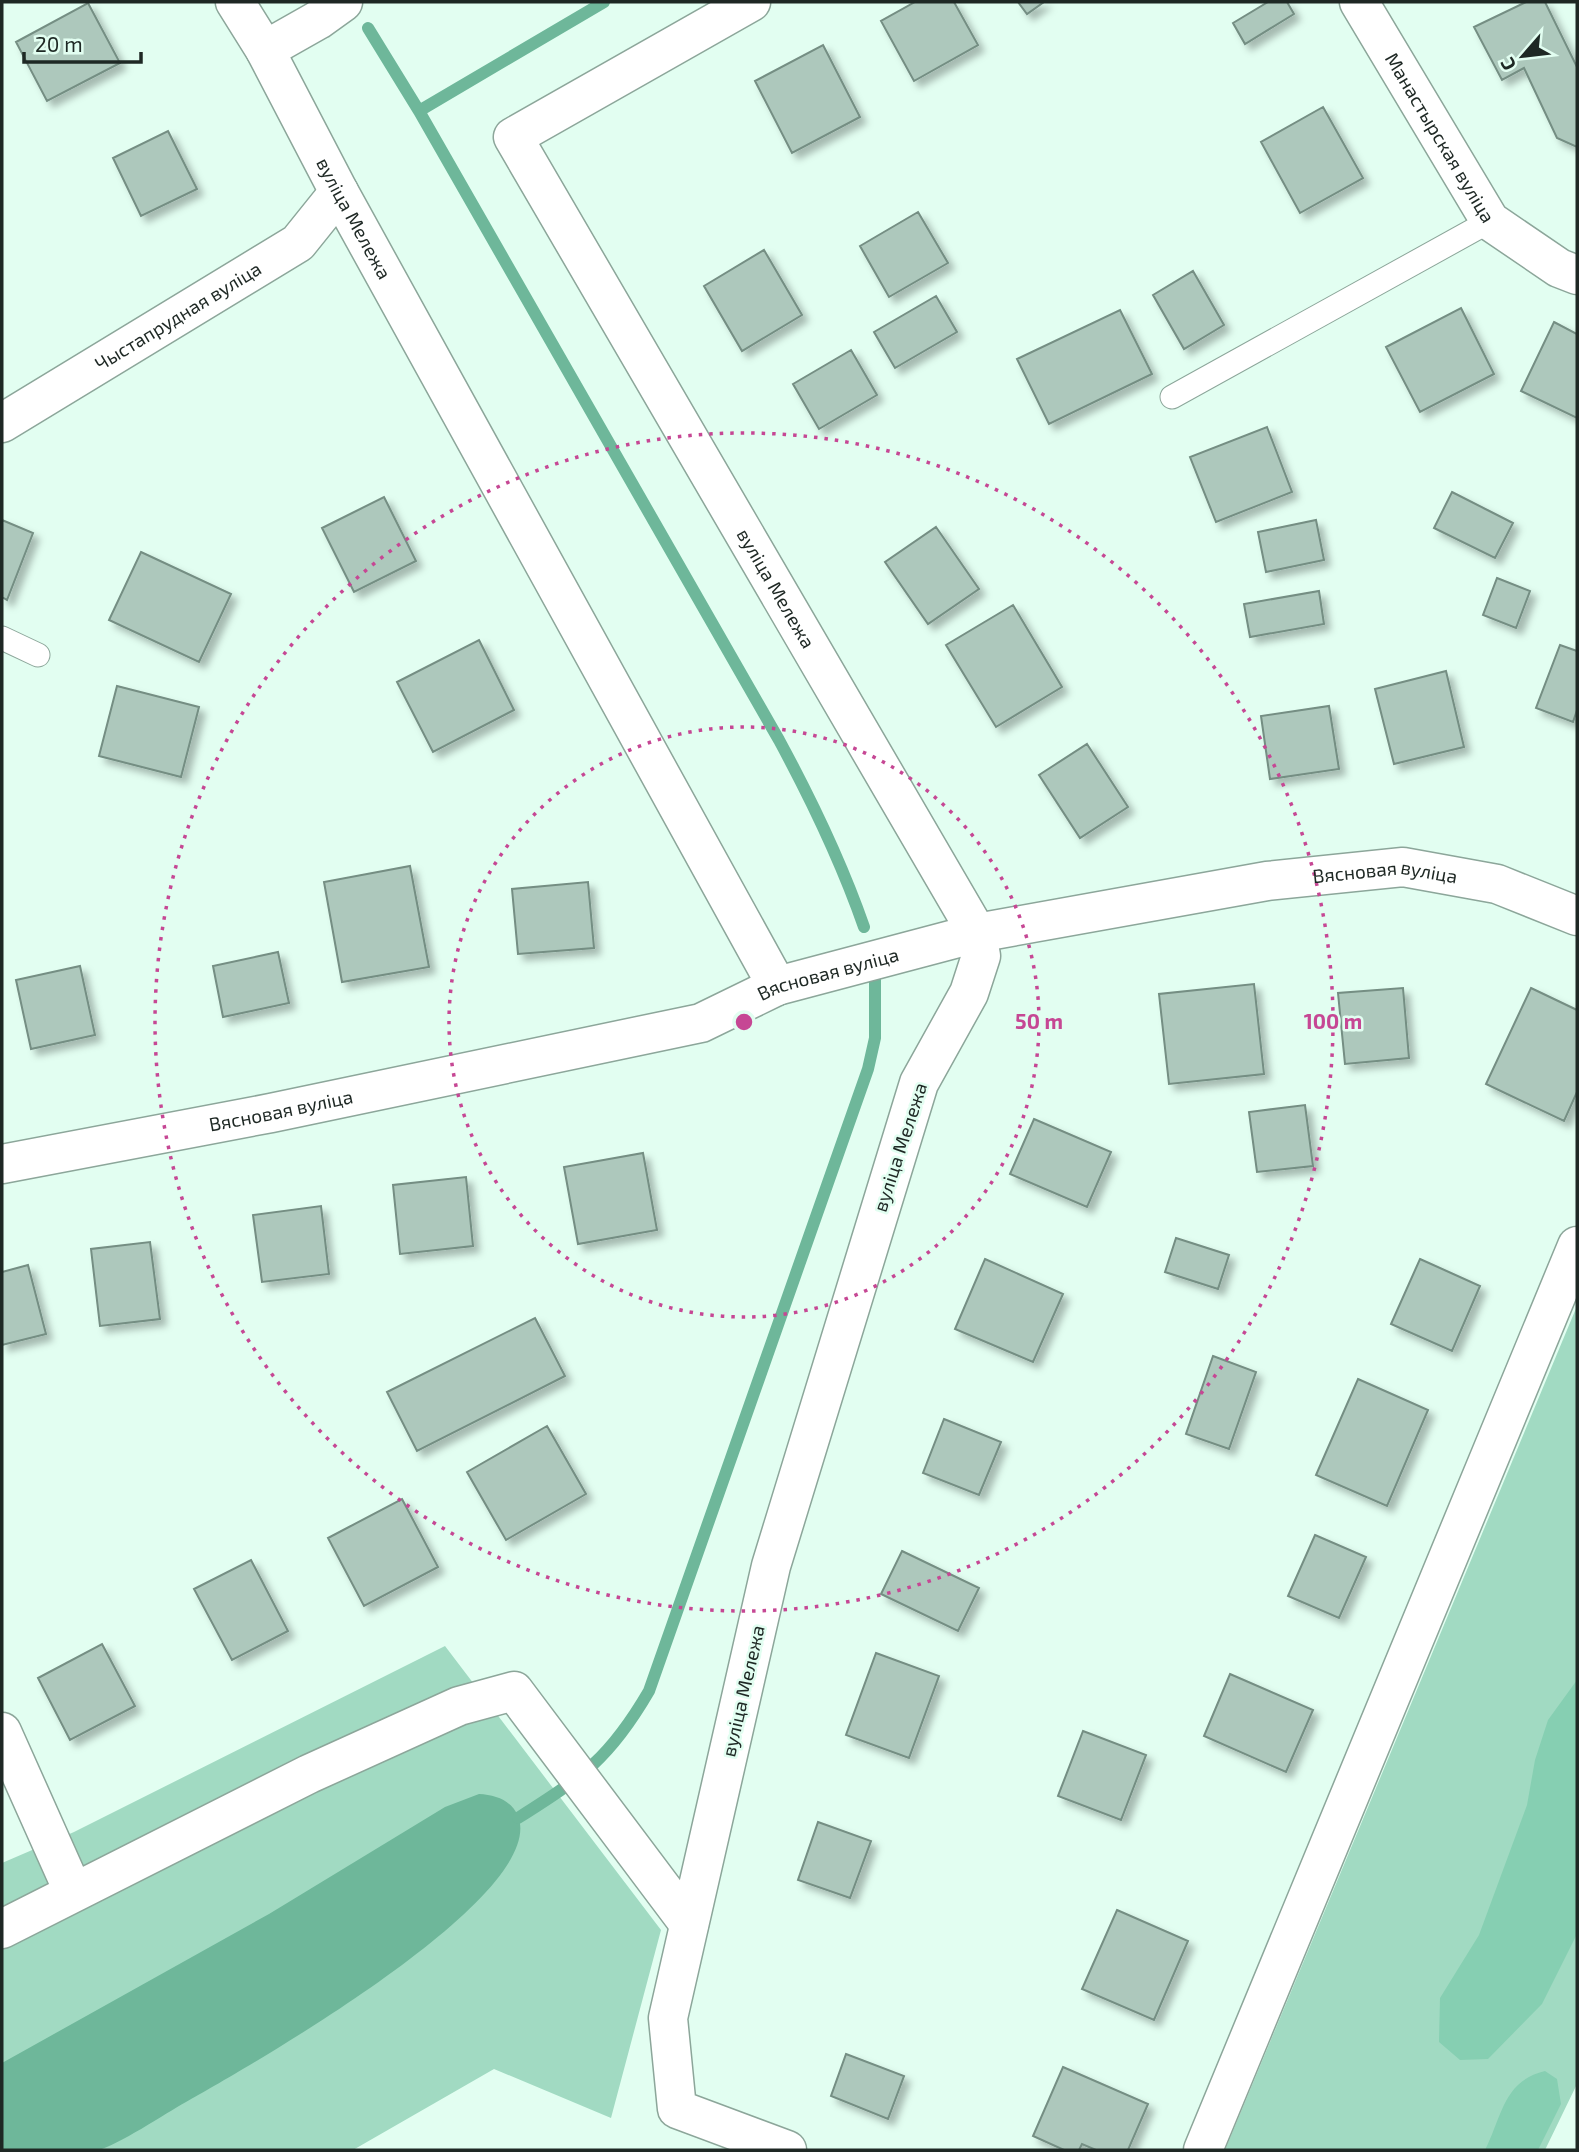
<svg xmlns="http://www.w3.org/2000/svg" width="1579" height="2152" viewBox="0 0 1579 2152" font-family="'Exo 2',sans-serif">
  <style>
    .green { fill: #a1dac2 }
    .forest { fill: #86cfb2 }
    .water { fill: #6eb79a }
    .lines { fill: none; stroke-linecap: round; stroke-linejoin: round }
    .stream { stroke: #6eb79a; stroke-width: 12 }
    .building { fill: #adc8bc; stroke: #748e83; stroke-width: 2; filter: url(#shadow) }
    .service-casing { stroke: #8ca69a; stroke-width: 25 }
    .minor-casing { stroke: #8ca69a; stroke-width: 41 }
    .service { stroke: #fff; stroke-width: 23 }
    .minor { stroke: #fff; stroke-width: 38 }
    .ring { fill: none; stroke: #c64794; stroke-width: 3.5; stroke-dasharray: 3.5 7 }
    .labels { text-anchor: middle; stroke-width: 5; stroke-linejoin: round; paint-order: stroke }
    .street-label { font-size: 19px; fill: #1e2824; stroke: #e2fef1 }
    .centre { fill: #c64794; stroke: #e2fef1; stroke-width: 3.5 }
    .ring-label { font-size: 21px; text-anchor: middle; font-weight: bold; fill: #c64794; stroke: #e2fef1; stroke-width: 5; stroke-linejoin: round; paint-order: stroke }
  </style>
  <defs>
    <filter id="shadow"><feDropShadow dx="6" dy="6" stdDeviation="3.5" flood-color="#0004"/></filter>
  </defs>
  <rect width="100%" height="100%" fill="#e2fef1"/>
  <path class="green" d="M1577 1306V2084L1545 2150H1225Z
    M445 1646 661 1930 611 2118 494 2069 353 2150H2V1863L74 1832Z"/>
  <path class="forest" d="M1577 1680V1934L1542 2004 1488 2059 1460 2060 1439 2042 1440 1998 1479 1935 1527 1805 1535 1760 1548 1720Z
    M1545 2071 1557 2079 1561 2104 1538 2150H1485C1502 2117 1503 2081 1545 2071Z"/>
  <path class="water" d="M479 1794C496 1795 511 1800 518 1816 550 1896 246 2068 186 2102 166 2113 117 2146 98 2150 74 2152 28 2150 2 2150V2063L269 1914 445 1807Z"/>
  <g class="lines">
    <path class="stream" d="M368 28 419 111 779 740C812 801 841 861 864 927
      M419 111 604 2
      M518 1818C583 1777 610 1758 649 1691L868 1069 875 1038V977"/>
  </g>
  <path class="building" d="M915 2H954L978 45 914 81 881 21Z
    M1018 2H1044L1027 14Z
    M1268 2H1287L1294 14 1245 44 1233 23Z
    M1526 2H1545L1577 67V147L1557 138 1524 68 1502 80 1474 27Z
    M88 3 120 63 47 101 16 42Z
    M823 45 860 117 792 153 755 81Z
    M1323 107 1363 178 1300 213 1261 142Z
    M168 131 197 189 141 216 113 158Z
    M918 212 948 263 889 297 860 246Z
    M764 250 802 315 742 351 704 286Z
    M1193 271 1224 325 1184 349 1153 295Z
    M936 296 957 332 895 368 874 332Z
    M1461 308 1494 374 1420 412 1386 347Z
    M1120 310 1152 374 1049 424 1017 359Z
    M1554 322 1577 334V418L1521 391Z
    M851 350 877 395 819 429 793 384Z
    M1267 427 1292 492 1216 522 1190 457Z
    M1452 492 1513 523 1495 558 1434 528Z
    M384 497 416 561 354 592 322 528Z
    M2 520 33 533 7 600 2 597Z
    M1316 520 1324 560 1266 572 1258 532Z
    M936 527 979 589 928 624 885 562Z
    M141 552 231 594 199 662 109 620Z
    M1497 578 1530 591 1516 628 1483 615Z
    M1319 591 1324 624 1250 637 1244 604Z
    M1013 605 1062 687 996 727 946 645Z
    M479 640 514 710 433 752 397 682Z
    M1560 645 1577 651V710L1573 722 1536 708Z
    M1446 671 1464 747 1394 764 1375 689Z
    M117 686 199 707 181 777 99 756Z
    M1329 706 1339 769 1270 779 1261 716Z
    M1087 744 1128 807 1080 838 1039 775Z
    M410 866 429 967 342 982 324 882Z
    M588 882 594 948 518 954 512 889Z
    M278 952 289 1003 223 1017 213 966Z
    M80 966 95 1035 31 1049 16 980Z
    M1254 984 1264 1074 1169 1084 1159 994Z
    M1403 988 1409 1058 1345 1064 1338 993Z
    M1531 988 1577 1010V1092L1564 1121 1486 1084Z
    M1305 1105 1313 1166 1257 1172 1249 1112Z
    M1034 1119 1111 1152 1087 1207 1010 1174Z
    M643 1153 657 1230 578 1244 564 1167Z
    M466 1177 473 1246 400 1254 393 1185Z
    M321 1206 329 1274 262 1282 253 1215Z
    M1176 1238 1229 1255 1218 1289 1165 1272Z
    M150 1242 160 1319 100 1326 91 1249Z
    M985 1259 1063 1294 1033 1362 955 1329Z
    M1420 1259 1480 1286 1452 1351 1391 1324Z
    M28 1265 46 1334 2 1345V1272Z
    M535 1318 565 1376 417 1451 387 1392Z
    M1213 1356 1256 1372 1229 1449 1186 1434Z
    M1358 1379 1428 1410 1387 1506 1316 1475Z
    M944 1419 1001 1442 979 1495 923 1473Z
    M547 1426 586 1494 506 1540 467 1472Z
    M402 1499 438 1567 364 1606 328 1538Z
    M1315 1535 1366 1557 1339 1618 1288 1596Z
    M902 1551 979 1588 958 1631 881 1594Z
    M251 1560 288 1631 232 1660 194 1589Z
    M102 1644 135 1706 70 1740 38 1678Z
    M876 1653 939 1676 909 1758 846 1735Z
    M1230 1674 1313 1710 1286 1772 1204 1736Z
    M1083 1731 1146 1755 1121 1820 1058 1796Z
    M818 1822 871 1841 850 1898 798 1880Z
    M1117 1910 1188 1941 1154 2020 1082 1989Z
    M846 2054 904 2076 888 2119 831 2096Z
    M1063 2067 1148 2104 1128 2150H1096L1082 2144 1079 2150H1064L1033 2136Z"/>
  <g class="lines">
    <g class="service-casing">
      <path id="service" d="M1172 397 1490 221
        M2 638 38 655"/>
    </g>
    <g class="minor-casing">
      <g id="minor">
        <path id="s1" d="M235 2 265 50 339 192 777 986"/>
        <path id="s2" d="M751 2 513 137 977 933 981 956 969 993 919 1083 771 1566 668 2018 677 2109 787 2150"/>
        <path id="s3" d="M1359 2 1490 221 1559 268 1577 275"/>
        <path d="M265 50 318 20 343 2"/>
        <path id="s4" d="M2 423 298 243 339 192"/>
        <path id="s5" d="M2 1164 271 1113 701 1023 777 986 977 933 1267 881 1403 867 1497 884 1577 916"/>
        <path d="M2 1732 73 1891"/>
        <path d="M2 1929 309 1774 459 1706 514 1691 689 1924"/>
        <path d="M1203 2150 1577 1246"/>
      </g>
    </g>
    <use href="#service" class="service"/>
    <use href="#minor" class="minor"/>
  </g>
  <g class="ring">
    <circle cx="744" cy="1022" r="295"/>
    <circle cx="744" cy="1022" r="589"/>
  </g>
  <g class="labels">
    <g class="street-label">
      <text dy="7" stroke="none"><textPath href="#s3" startOffset="158">Манастырская вуліца</textPath></text>
      <text dy="7" stroke="none"><textPath href="#s1" startOffset="247">вуліца Мележа</textPath></text>
      <text dy="7" stroke="none"><textPath href="#s4" startOffset="206">Чыстапрудная вуліца</textPath></text>
      <text dy="7" stroke="none"><textPath href="#s2" startOffset="796">вуліца Мележа</textPath></text>
      <text dy="7" stroke="none"><textPath href="#s5" startOffset="1418">Вясновая вуліца</textPath></text>
      <text dy="7" stroke="none"><textPath href="#s5" startOffset="850">Вясновая вуліца</textPath></text>
      <text dy="7" stroke="none"><textPath href="#s5" startOffset="284">Вясновая вуліца</textPath></text>
      <text transform="translate(900 1147) rotate(-72)" y="7">вуліца Мележа</text>
      <text transform="translate(743 1691) rotate(-77)" y="7">вуліца Мележа</text>
    </g>
  </g>
  <circle cx="744" cy="1022" r="10" class="centre"/>
  <g class="ring-label">
    <text x="1039" y="1029">50 m</text>
    <text x="1333" y="1029">100 m</text>
  </g>
  <rect width="1579" height="2152" fill="none" stroke="#1e2824" stroke-width="7"/>
  <g transform="translate(1523 56) rotate(242)" stroke="#e2fef1" stroke-width="5" paint-order="stroke">
  <path d="M0-5L12 26L0 18L-12 26Z" fill="#1e2824"/>
  <text y="-10" font-size="19" font-weight="bold" text-anchor="middle" fill="#1e2824">С</text>
  </g>
  <path d="M24 52v10h117v-10" fill="none" stroke="#1e2824" stroke-width="3.5"/>
  <text x="35" y="52" font-size="21" fill="#1e2824" stroke="#e2fef1" stroke-width="5" paint-order="stroke">20 m</text>
</svg>
